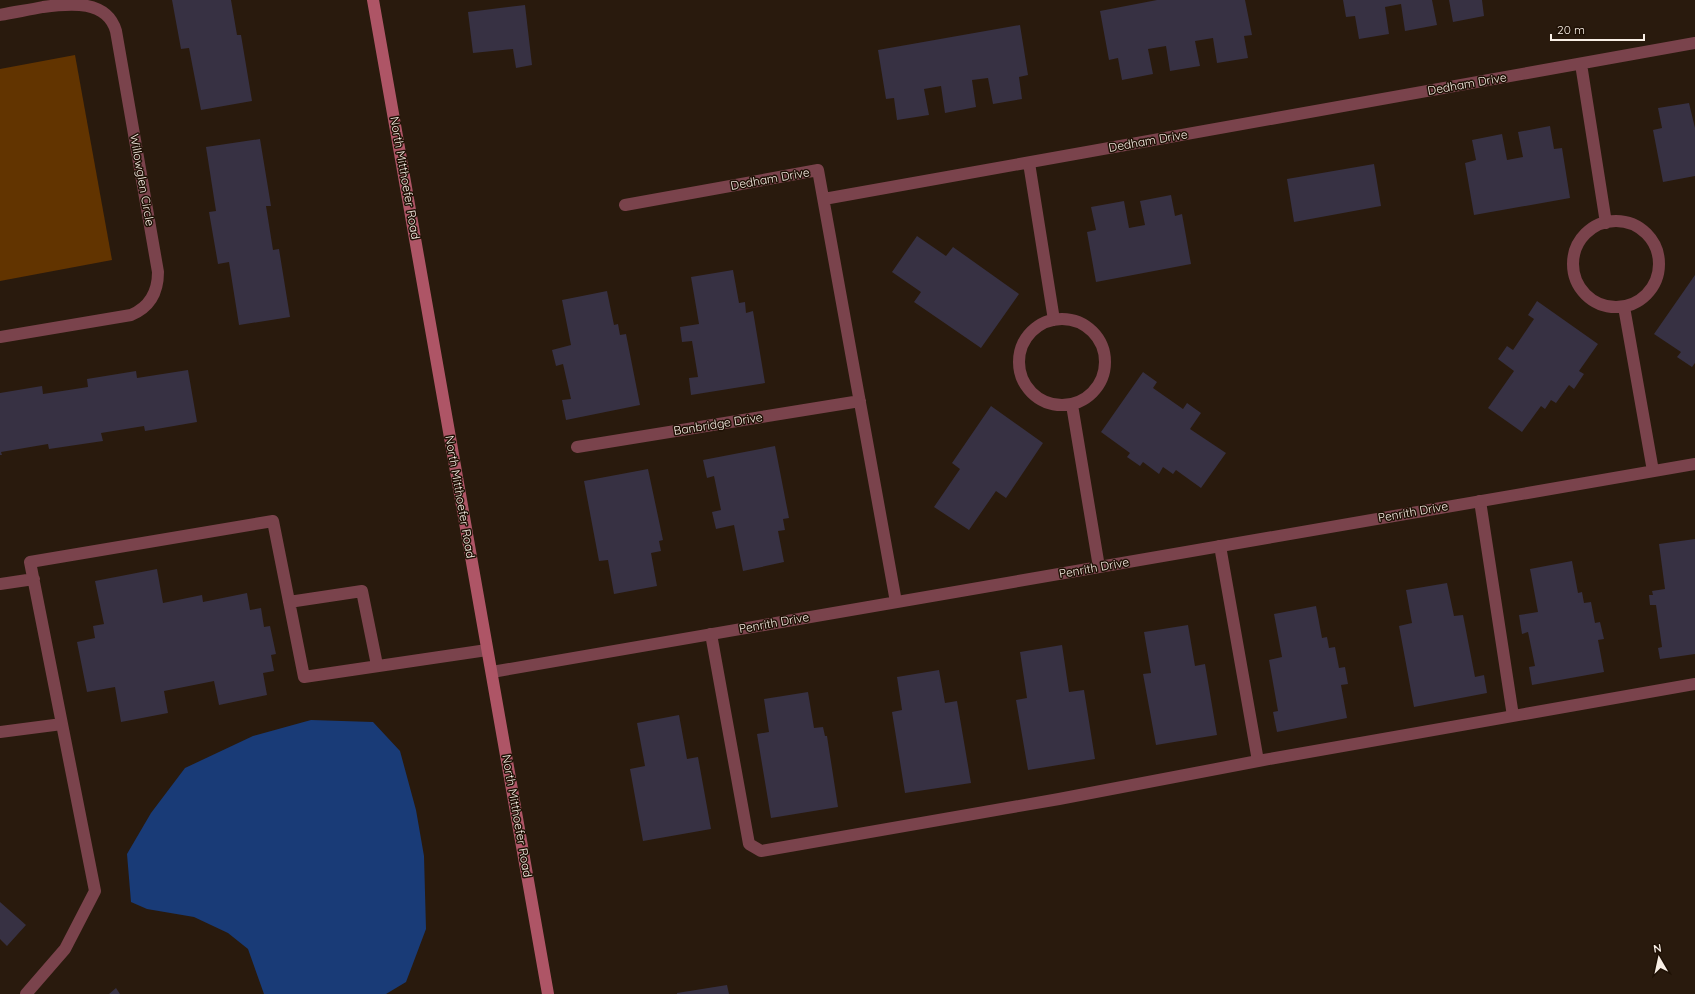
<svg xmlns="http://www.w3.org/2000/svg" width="1695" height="994" viewBox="0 0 1695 994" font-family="Quicksand,sans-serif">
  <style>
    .green { fill: #623400 }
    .water { fill: #193b77 }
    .building { fill: #373143 }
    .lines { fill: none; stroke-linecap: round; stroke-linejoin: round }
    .lane { stroke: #7a434c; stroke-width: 12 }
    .street { stroke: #7a434c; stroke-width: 12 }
    .secondary { stroke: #ae5566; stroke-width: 12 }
    .labels { text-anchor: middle; stroke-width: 3; stroke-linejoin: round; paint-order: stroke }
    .street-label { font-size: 12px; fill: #f9efe6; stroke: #1f1105 }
  </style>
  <rect width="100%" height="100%" fill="#291a0d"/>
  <path class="green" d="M75 55 112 260 0 281V69Z"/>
  <path class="water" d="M311 720 373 722 400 751 416 810 424 856 426 929 406 982 386 994H264L248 949 228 933 194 917 147 909 131 902 127 854 151 813 185 768 253 736Z"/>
  <path class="building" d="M172 0H231L237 35H241L252 101 201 110 189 48 181 49Z
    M1157 0H1245L1252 35 1244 36 1248 58 1217 63 1213 38 1195 41 1200 66 1170 71 1166 46 1148 49 1153 74 1122 80 1118 58 1109 60 1100 11Z
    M1343 0H1432L1437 25 1405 31 1401 4 1385 7 1389 34 1359 39 1355 16 1346 17Z
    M1449 0H1482L1484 16 1453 22Z
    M525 5 532 65 516 68 513 49 473 53 468 12Z
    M1020 25 1028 75 1019 77 1022 99 993 104 988 78 972 80 976 107 945 113 941 86 924 89 929 115 897 120 894 98 886 99 878 50Z
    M1689 103 1695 128V176L1663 182 1653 130 1662 128 1658 108Z
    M1550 126 1554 149 1562 148 1570 198 1474 215 1465 163 1476 160 1472 140 1502 134 1507 160 1523 157 1518 132Z
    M260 139 271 206H266L273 250 279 249 290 317 239 325 229 262 218 264 209 212 216 211 206 147Z
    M1374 164 1381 206 1294 222 1287 179Z
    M1171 195 1175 216 1182 214 1191 264 1096 282 1087 232 1096 230 1091 207 1124 201 1129 228 1145 225 1140 201Z
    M917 236 946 256 953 247 1019 294 981 348 914 302 921 292 892 272Z
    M733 270 739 303 745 302 746 313 753 311 765 383 691 395 689 378 698 377 692 341 682 342 680 327 699 324 691 277Z
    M1695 275V363L1692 367 1677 357 1681 352 1654 334Z
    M607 291 614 325 618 324 620 335 626 334 640 405 566 420 562 400 571 399 563 364 556 366 552 350 571 345 562 300Z
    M1537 301 1598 344 1579 371 1584 374 1574 389 1569 385 1556 403 1551 400 1545 409 1541 406 1522 432 1488 408 1514 371 1498 359 1507 346 1513 350 1534 319 1528 315Z
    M188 370 197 422 145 431 144 426 101 433 103 441 49 449 48 444 1 452 2 455H0V393L42 386 43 394 88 387 87 379 136 371 137 378Z
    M1143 372 1157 382 1153 388 1183 409 1187 403 1201 413 1190 429 1226 453 1201 488 1176 470 1173 474 1163 467 1159 474 1143 462 1140 466 1127 457 1130 453 1101 432Z
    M991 406 1043 443 1006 498 996 491 969 530 934 507 960 469 952 463Z
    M775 446 789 518 783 519 785 530 778 531 784 562 743 571 734 525 716 529 712 512 721 510 714 476 707 478 703 460Z
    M648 469 663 540 659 541 661 551 651 553 657 586 614 594 608 560 599 561 584 481Z
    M1695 539V654L1660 659 1658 648 1662 647 1656 605H1650L1649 595H1653L1652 591 1665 589 1659 544Z
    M1572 561 1578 593 1582 592 1584 603 1591 602 1595 623 1600 622 1604 639 1598 640 1604 672 1532 685 1529 667 1535 666 1528 632 1522 634 1519 615 1538 612 1530 569Z
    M157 569 163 603 202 595 203 602 247 593 250 610 261 608 264 627 270 626 276 654 271 655 274 671 263 673 267 695 219 705 214 681 164 691 168 713 121 722 115 687 87 692 77 642 95 638 93 626 104 624 95 581Z
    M1447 583 1454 616 1463 615 1475 677 1484 675 1487 693 1414 707 1399 626 1412 623 1406 590Z
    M1316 606 1322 638 1327 637 1329 648 1335 647 1339 668 1345 667 1348 684 1341 685 1347 718 1277 732 1273 712 1278 711 1269 660 1282 657 1274 614Z
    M1188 625 1195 666 1205 664 1217 735 1156 745 1143 674 1151 673 1144 632Z
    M1062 645 1069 692 1084 690 1095 759 1028 770 1016 700 1027 698 1020 652Z
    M939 670 945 703 957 701 971 783 905 793 892 712 902 710 897 677Z
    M808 692 814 728 823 727 825 736H827L838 807 771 818 757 734 769 732 764 699Z
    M679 715 687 759 698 757 711 829 643 841 630 769 645 766 637 723Z
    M0 902 26 925 7 946 0 939Z
    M727 985 729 994H677V993Z
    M116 988 120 994H109Z"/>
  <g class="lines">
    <path class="lane" d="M1480 501 1513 716
      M1220 546 1258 761
      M0 584 34 579
      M289 602 362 591 377 665
      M711 634 749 844 761 851 1059 799 1258 761 1695 684
      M0 732 62 724
      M26 994 65 949 95 891 30 562 273 521 304 677 487 650"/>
    <path class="street" d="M0 15C14 12 29 10 43 7 71 3 107 0 116 31L158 272C158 292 150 307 131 315L0 337
      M1581 64 1606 223
      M1029 163 1054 320
      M824 199 1695 43
      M625 205 818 170 896 602
      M1573 264a43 43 0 1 1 86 0a43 43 0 1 1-86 0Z
      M1624 307 1653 471
      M1019 362a43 43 0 1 1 86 0a43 43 0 1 1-86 0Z
      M1072 405 1099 567
      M577 447 860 401
      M492 672 1695 464"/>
    <path class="secondary" d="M373 0 548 994"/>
  </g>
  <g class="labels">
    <g class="street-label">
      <text transform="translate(1467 84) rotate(-10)" y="4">Dedham Drive</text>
      <text transform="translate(1148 141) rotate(-10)" y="4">Dedham Drive</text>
      <text transform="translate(405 178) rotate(80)" y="4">North Mitthoefer Road</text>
      <text transform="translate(770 179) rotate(-10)" y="4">Dedham Drive</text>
      <text transform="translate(142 180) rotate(80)" y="4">Willowglen Circle</text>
      <text transform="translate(718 424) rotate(-9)" y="4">Banbridge Drive</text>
      <text transform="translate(460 497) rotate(80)" y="4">North Mitthoefer Road</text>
      <text transform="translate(1413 512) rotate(-10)" y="4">Penrith Drive</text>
      <text transform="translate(1094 568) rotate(-10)" y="4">Penrith Drive</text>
      <text transform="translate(774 623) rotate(-10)" y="4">Penrith Drive</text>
      <text transform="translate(517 816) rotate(80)" y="4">North Mitthoefer Road</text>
    </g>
  </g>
  <g transform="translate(1659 958) rotate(351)" stroke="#1f1105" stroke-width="3" paint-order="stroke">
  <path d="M0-3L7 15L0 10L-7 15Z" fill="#f9efe6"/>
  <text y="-6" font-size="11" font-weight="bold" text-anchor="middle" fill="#f9efe6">N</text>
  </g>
  <path d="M1551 34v6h93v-6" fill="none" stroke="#f9efe6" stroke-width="2"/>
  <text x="1557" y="34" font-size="12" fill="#f9efe6" stroke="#1f1105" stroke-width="3" paint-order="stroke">20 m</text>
</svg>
